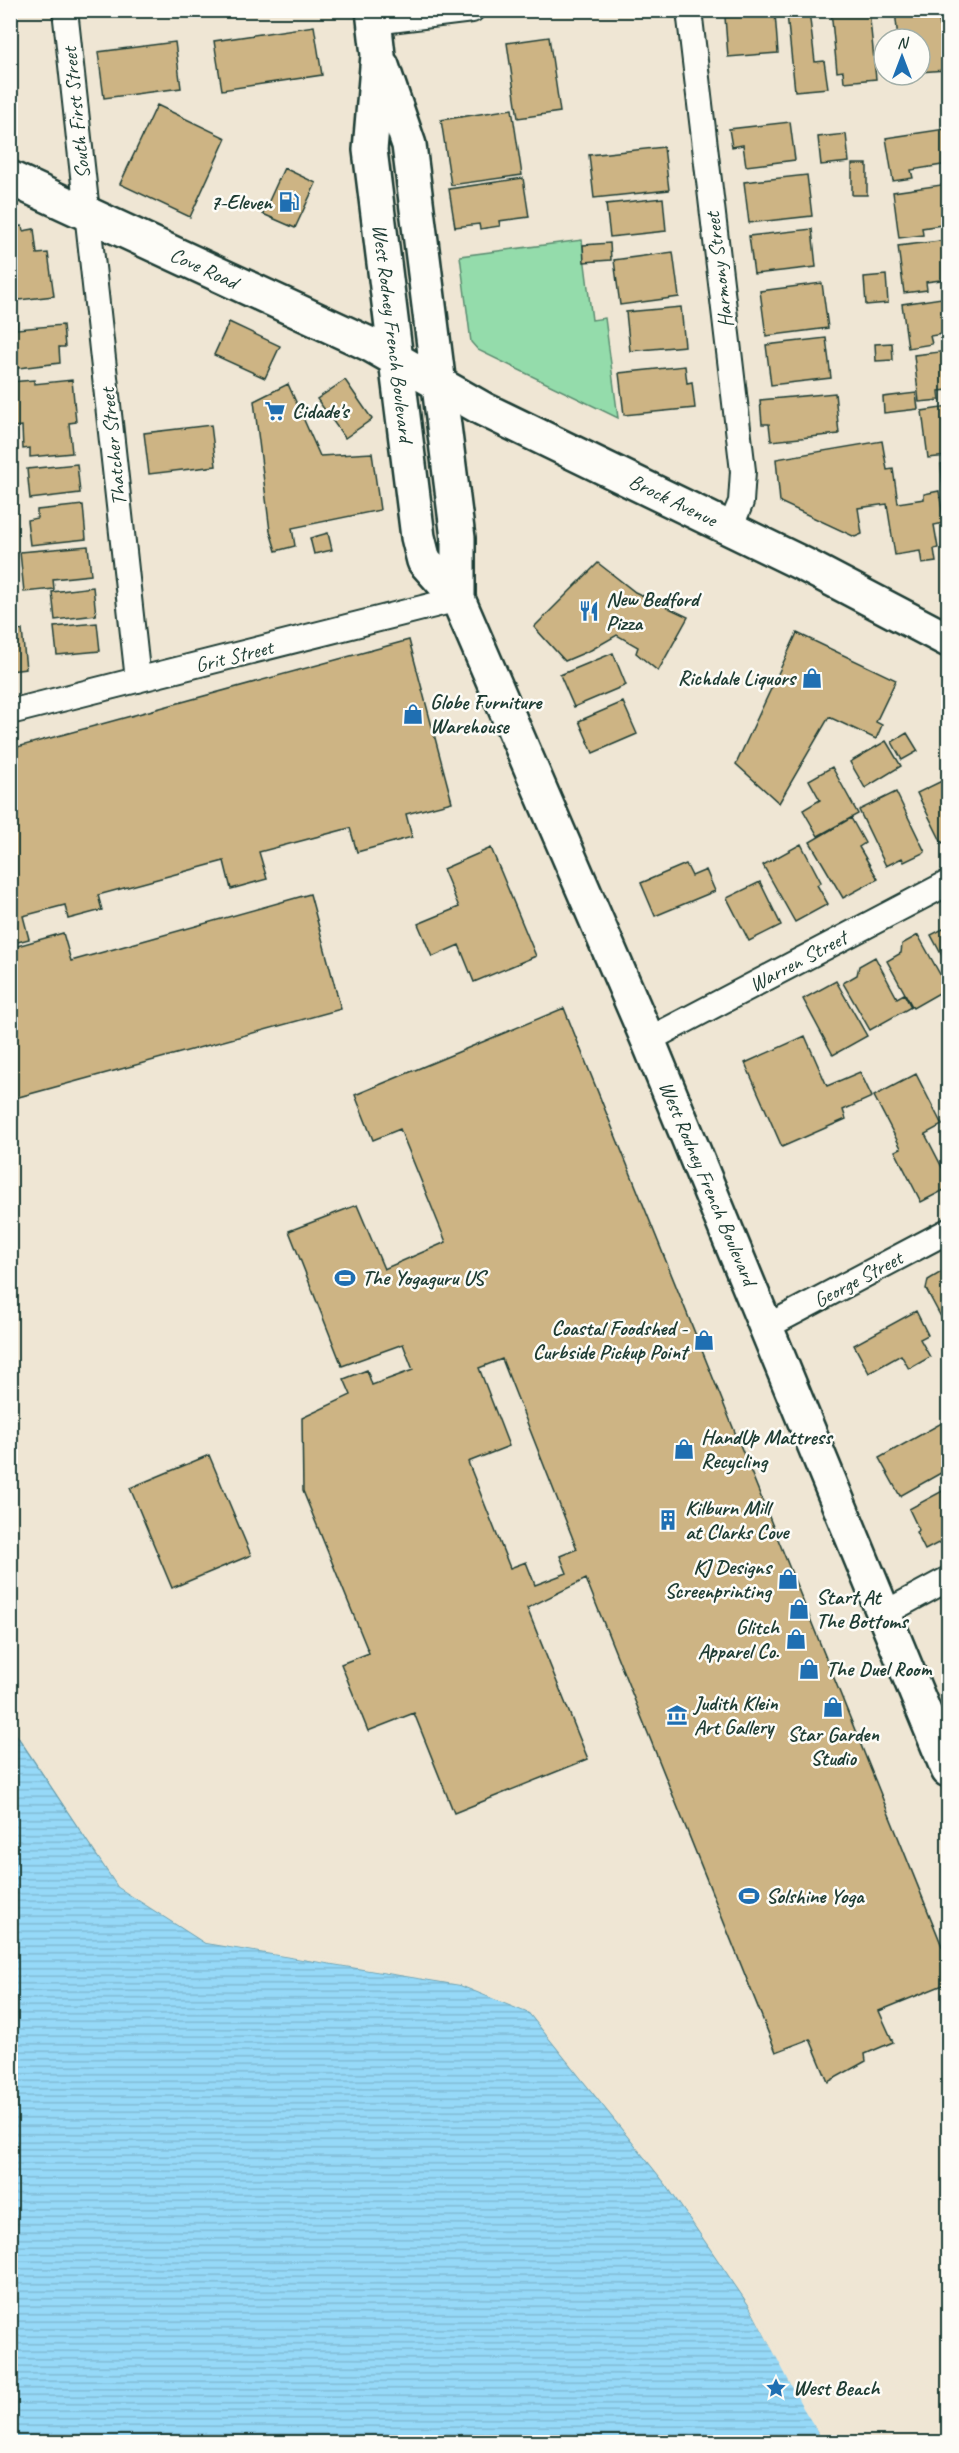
<svg xmlns="http://www.w3.org/2000/svg" width="959" height="2453" viewBox="0 0 959 2453" font-family="Caveat,sans-serif">
  <style>
    .grass { fill: #94dcab; stroke: #5a8c70; stroke-width: 1.5 }
    .water { fill: url(#water-rules); stroke: #669baa; stroke-width: 1.5 }
    .pier { fill: #efe6d4 }
    .building { fill: #cdb484; stroke: #1f3d34; stroke-width: 1.5; fill-rule: evenodd }
    .lines { fill: none; stroke-linecap: round; stroke-linejoin: round }
    .street-casing { stroke: #1f3d34; stroke-width: 28 }
    .secondary-casing { stroke: #1f3d34; stroke-width: 38 }
    .street { stroke: #fdfcf7; stroke-width: 24 }
    .secondary { stroke: #fdfcf7; stroke-width: 33 }
    .labels { text-anchor: middle; stroke-width: 5; stroke-linejoin: round; paint-order: stroke }
    .street-label { font-size: 21px; fill: #1f3d34; stroke: #fdfcf7 }
    .poi-label { font-size: 21px; font-weight: bold; fill: #1f3d34; stroke: #fdfcf7; text-anchor: start }
  </style>
  <defs>
    <pattern id="water-rules" width="6" height="5" patternUnits="userSpaceOnUse" patternTransform="scale(1.5)"><rect width="6" height="5" fill="#96d9f8"/><path d="M0 2.5h6" fill="none" stroke="#81bbd5"/></pattern>
  </defs>
  <rect width="100%" height="100%" fill="#efe6d4"/>
  <filter id="ink" filterUnits="userSpaceOnUse"><feTurbulence type="fractalNoise" baseFrequency=".0167" numOctaves="2"/><feDisplacementMap in="SourceGraphic" scale="12" xChannelSelector="R" yChannelSelector="G"/><feConvolveMatrix kernelMatrix="1 2 1 2 8 2 1 2 1" color-interpolation-filters="sRGB"/></filter>
  <g filter="url(#ink)">
    <path class="grass" d="M582 240 592 320 605 318 618 418 478 350 471 342 460 256Z"/>
    <path class="water" d="M10 1725 118 1887 205 1943 460 1985 529 2013 666 2184 749 2305 824 2442H11Z"/>
    <path class="pier" d="M11 1722 120 1885 206 1940 461 1982 531 2010 668 2182 751 2303 827 2442H824L803 2408 749 2305 666 2184 529 2013 460 1985 205 1943 118 1887 11 1725Z"/>
    <path class="building" d="M831 10H869L876 79 844 82 843 71 837 72Z
      M895 10H938L945 70 920 72V39H898Z
      M809 11 815 62 824 61 828 88 795 91 787 14Z
      M775 13 778 53 728 57 725 17Z
      M314 26 322 75 222 90 214 41Z
      M549 37 560 112 518 118 507 43Z
      M175 42 181 88 104 98 98 52Z
      M157 105 226 138 190 217 120 184Z
      M512 109 522 175 451 185 441 120Z
      M790 122 795 160 746 166 743 145 732 147 729 129Z
      M945 129 948 164 911 170 913 178 893 181 886 138Z
      M846 134 849 162 821 165 818 137Z
      M664 147 669 190 594 198 589 155Z
      M852 164H867V195H852Z
      M284 168 316 183 295 228 263 214Z
      M807 175 812 216 749 223 744 182Z
      M523 178 529 217 499 221 500 226 480 229 479 224 455 227 449 189Z
      M948 184V224L922 228 923 235 899 238 893 192Z
      M663 198 666 231 610 237 606 204Z
      M22 226 23 231 34 229 37 254 48 253 54 296 10 301V227Z
      M812 229 816 267 754 274 749 236Z
      M948 240V279L926 282 927 290 904 293 898 246Z
      M610 243 611 260 584 262 583 245Z
      M673 252 679 297 620 305 614 260Z
      M886 275 888 303 866 305 864 277Z
      M822 283 828 328 766 336 760 291Z
      M948 297V333L930 336 932 344 908 348 902 304Z
      M681 307 685 346 630 351 626 312Z
      M17 322V329L63 325 65 347H59L60 363 10 369V323Z
      M229 322 280 346 265 378 214 355Z
      M826 338 831 378 771 385 766 345Z
      M892 343 893 360 876 361 875 344Z
      M948 351V390L939 391 940 400 919 402 914 355Z
      M685 366 687 383 692 382 695 408 624 415 619 373Z
      M34 380V384L72 380 76 422 69 423 72 453 30 457V448L23 449 22 426 12 427 10 382Z
      M345 380 372 419 345 438 317 399Z
      M288 384 320 456 372 453 380 510 292 528 295 546 276 551 270 531 254 401Z
      M835 393 839 434 771 441 769 424H762L760 400Z
      M916 393 918 409 884 413 883 397Z
      M948 407V456L928 458 922 411Z
      M211 425 216 466 149 474 144 433Z
      M882 441 887 470 893 469 898 503 924 499V494L939 491 944 523 934 525 938 548 934 549 936 562 922 564 920 551 895 555 887 504 858 508 862 534 855 537 780 502 776 459Z
      M948 463V504H944L941 464Z
      M77 464 80 493 30 499 27 469Z
      M83 505 86 539 30 545 27 520 37 518V510Z
      M328 533 332 550 314 554 310 538Z
      M88 546 91 575 53 579 54 589 24 592 20 552Z
      M598 563 635 592 688 617 658 671 636 653 638 647 617 635 591 650 565 661 534 627Z
      M93 587 96 615 55 620 52 592Z
      M15 613 17 631 22 630 26 669 10 671V614Z
      M97 623 100 651 57 655 54 627Z
      M797 633 896 680 876 722 882 725 876 739 829 717 779 803 736 764Z
      M409 640 452 802 406 814 412 837 357 852 350 828 259 852 267 879 231 889 224 861 98 895 102 910 68 919 65 905 23 916 29 939 10 944V749Z
      M613 653 626 685 574 707 560 675Z
      M623 702 637 734 593 753 579 721Z
      M907 733 918 751 902 760 892 742Z
      M886 741 901 766 865 788 850 762Z
      M832 767 858 814 818 836 803 810 820 800 809 780Z
      M948 778V840L942 843 917 793Z
      M896 792 925 852 904 862 902 858 886 866 859 810Z
      M851 818 865 843 859 847 878 879 843 898 810 842Z
      M801 844 821 882 817 885 828 904 795 922 763 865Z
      M491 848 536 956 474 982 459 945 432 957 418 924 459 907 443 869Z
      M686 864 692 876 706 870 715 891 655 916 641 883Z
      M760 882 781 925 749 941 727 898Z
      M310 894 341 1009 15 1098 10 1083V948L63 933 71 961Z
      M948 917V967L931 935 945 928Z
      M918 935 941 976 947 973 948 976V988L913 1008 887 961 901 953 902 944Z
      M875 957 897 998 904 994 911 1007 870 1030 843 983 857 975 859 966Z
      M836 981 867 1036 833 1055 803 999Z
      M564 1008 948 1961V1983L879 2011 893 2042 865 2054 866 2061 828 2082 810 2039 776 2052 586 1579 527 1608 588 1759 454 1813 414 1713 368 1731 341 1664 369 1653 303 1491 302 1418 351 1395 344 1379 367 1370 372 1385 413 1370 403 1344 342 1366 289 1231 357 1205 384 1269 446 1242 400 1129 373 1140 355 1095ZM502 1359 577 1549 560 1556 567 1573 535 1585 526 1562 510 1568 468 1462 509 1446 479 1368Z
      M805 1036 827 1086 860 1072 872 1097 843 1110 846 1119 782 1147 745 1063Z
      M916 1074 942 1125 925 1134 948 1179V1188L921 1202 895 1151 901 1148 874 1096Z
      M948 1268V1330L926 1289 928 1280Z
      M916 1311 928 1335 920 1339 930 1357 909 1369 901 1355 869 1373 854 1345Z
      M947 1420 948 1469 900 1496 879 1458Z
      M209 1455 251 1555 172 1588 130 1488Z
      M948 1488V1538L925 1550 916 1532 919 1530 909 1509Z"/>
    <g class="lines">
      <g class="street-casing">
        <path id="street" d="M65 10 138 680
          M689 10 743 471 741 502 730 528
          M374 22 472 10
          M10 712 458 599
          M648 1040 948 883
          M768 1326 948 1231
          M885 1613 948 1579"/>
      </g>
      <g class="secondary-casing">
        <path id="secondary" d="M373 10 378 55 370 150 418 537 424 561 458 599 648 1040 948 1770
          M382 66 409 145 458 538V599
          M10 178 369 344 483 409 803 564 948 640"/>
      </g>
      <use href="#street" class="street"/>
      <use href="#secondary" class="secondary"/>
    </g>
  </g>
  <defs>
    <g id="fuel-bare" transform="scale(1.62)"><path d="M-5.5-6h7V0h2V4h1.3V-2.5L3-4.5l.8-.8L6-3V5H2.5V1h-1V6h-7ZM-4.2-4.7v3.2H.2V-4.7Z" fill="#1f6fb2" stroke="#fdfcf7" stroke-width="2.5" paint-order="stroke"/></g>
    <g id="supermarket-bare" transform="scale(1.62)"><path d="M-6-5.5h2.5l.6 2H6L4.5 2H-2.5L-4.4-4H-6ZM-1.5 3.2a1.3 1.3 0 1 0 .1 0ZM3 3.2a1.3 1.3 0 1 0 .1 0Z" fill="#1f6fb2" stroke="#fdfcf7" stroke-width="2.5" paint-order="stroke"/></g>
    <g id="restaurant-bare" transform="scale(1.62)"><path d="M-5-6h1v4h1v-4h1v4h1v-4h1v5L-1.5 .5V6h-2V.5L-5-1ZM5-6V6H3V1.5H1.5Q1.5-4 5-6Z" fill="#1f6fb2" stroke="#fdfcf7" stroke-width="2.5" paint-order="stroke"/></g>
    <g id="shop-bare" transform="scale(1.62)"><path d="M-5-2.5h2.3a2.7 3.5 0 0 1 5.4 0H5L5.5 6h-11ZM-1.5-2.5h3a1.5 2.3 0 0 0-3 0Z" fill="#1f6fb2" stroke="#fdfcf7" stroke-width="2.5" paint-order="stroke"/></g>
    <g id="stadium-bare" transform="scale(1.62)"><path d="M0-5a6.5 5 0 1 0 0 10a6.5 5 0 1 0 0-10ZM-3.5-1.8h7v3.6h-7Z" fill="#1f6fb2" stroke="#fdfcf7" stroke-width="2.5" paint-order="stroke"/></g>
    <g id="building-bare" transform="scale(1.62)"><path d="M-4-6H4V6H1V3H-1V6H-4ZM-2.5-4.3h1.7v1.8h-1.7ZM.8-4.3h1.7v1.8H.8ZM-2.5-1h1.7V.8h-1.7ZM.8-1h1.7V.8H.8Z" fill="#1f6fb2" stroke="#fdfcf7" stroke-width="2.5" paint-order="stroke"/></g>
    <g id="museum-bare" transform="scale(1.62)"><path d="M0-6L6-3V-2H-6V-3ZM-5-1h2V3h-2ZM-1-1h2V3h-2ZM3-1h2V3H3ZM-6 4H6V6H-6Z" fill="#1f6fb2" stroke="#fdfcf7" stroke-width="2.5" paint-order="stroke"/></g>
    <g id="sight-bare" transform="scale(1.62)"><path d="M0-6L1.8-2.2L6-1.7L2.9 1.2L3.7 5.4L0 3.3L-3.7 5.4L-2.9 1.2L-6-1.7L-1.8-2.2Z" fill="#1f6fb2" stroke="#fdfcf7" stroke-width="2.5" paint-order="stroke"/></g>
  </defs>
  <g fill-rule="evenodd">
    <use href="#fuel-bare" x="289" y="202"/>
    <use href="#supermarket-bare" x="275" y="411"/>
    <use href="#restaurant-bare" x="589" y="611"/>
    <use href="#shop-bare" x="812" y="678"/>
    <use href="#shop-bare" x="413" y="714"/>
    <use href="#stadium-bare" x="345" y="1278"/>
    <use href="#shop-bare" x="704" y="1340"/>
    <use href="#shop-bare" x="684" y="1449"/>
    <use href="#building-bare" x="668" y="1520"/>
    <use href="#shop-bare" x="788" y="1579"/>
    <use href="#shop-bare" x="799" y="1609"/>
    <use href="#shop-bare" x="796" y="1639"/>
    <use href="#shop-bare" x="809" y="1669"/>
    <use href="#shop-bare" x="833" y="1707"/>
    <use href="#museum-bare" x="677" y="1715"/>
    <use href="#stadium-bare" x="749" y="1896"/>
    <use href="#sight-bare" x="776" y="2388"/>
  </g>
  <g class="labels">
    <g class="street-label">
      <text transform="translate(76 113) rotate(-96)" y="7">South First Street</text>
      <text transform="translate(204 268) rotate(25)" y="7">Cove Road</text>
      <text transform="translate(719 270) rotate(-97)" y="7">Harmony Street</text>
      <text transform="translate(393 333) rotate(83)" y="7">West Rodney French Boulevard</text>
      <text transform="translate(113 447) rotate(-96)" y="7">Thatcher Street</text>
      <text transform="translate(673 500) rotate(26)" y="7">Brock Avenue</text>
      <text transform="translate(234 656) rotate(-14)" y="7">Grit Street</text>
      <text transform="translate(798 961) rotate(-28)" y="7">Warren Street</text>
      <text transform="translate(708 1183) rotate(67)" y="7">West Rodney French Boulevard</text>
      <text transform="translate(858 1279) rotate(-28)" y="7">George Street</text>
    </g>
    <g class="poi-label">
      <text x="272" y="209" text-anchor="end">7-Eleven</text>
      <text x="292" y="418">Cidade's</text>
      <text x="606" y="606">New Bedford<tspan x="606" dy="24">Pizza</tspan></text>
      <text x="795" y="685" text-anchor="end">Richdale Liquors</text>
      <text x="430" y="709">Globe Furniture<tspan x="430" dy="24">Warehouse</tspan></text>
      <text x="362" y="1285">The Yogaguru US</text>
      <text x="687" y="1335" text-anchor="end">Coastal Foodshed -<tspan x="687" dy="24">Curbside Pickup Point</tspan></text>
      <text x="701" y="1444">HandUp Mattress<tspan x="701" dy="24">Recycling</tspan></text>
      <text x="685" y="1515">Kilburn Mill<tspan x="685" dy="24">at Clarks Cove</tspan></text>
      <text x="771" y="1574" text-anchor="end">KJ Designs<tspan x="771" dy="24">Screenprinting</tspan></text>
      <text x="816" y="1604">Start At<tspan x="816" dy="24">The Bottoms</tspan></text>
      <text x="779" y="1634" text-anchor="end">Glitch<tspan x="779" dy="24">Apparel Co.</tspan></text>
      <text x="826" y="1676">The Duel Room</text>
      <text x="694" y="1710">Judith Klein<tspan x="694" dy="24">Art Gallery</tspan></text>
      <text x="833" y="1741" text-anchor="middle">Star Garden<tspan x="833" dy="24">Studio</tspan></text>
      <text x="766" y="1903">Solshine Yoga</text>
      <text x="793" y="2395">West Beach</text>
    </g>
  </g>
  <rect width="959" height="2453" fill="none" stroke="#fdfcf7" stroke-width="36"/>
  <rect x="18" y="18" width="923" height="2417" fill="none" stroke="#1f3d34" stroke-width="2" filter="url(#ink)"/>
  <g transform="translate(902 57)"><circle r="28" fill="#fdfcf7" stroke="#a4b0a9" stroke-width="1.5"/>
  <path d="M0-4.5L10 22L0 15L-10 22Z" fill="#1f6fb2"/>
  <text y="-9" font-size="16" font-weight="bold" text-anchor="middle" fill="#1f3d34">N</text>
  </g>
</svg>
